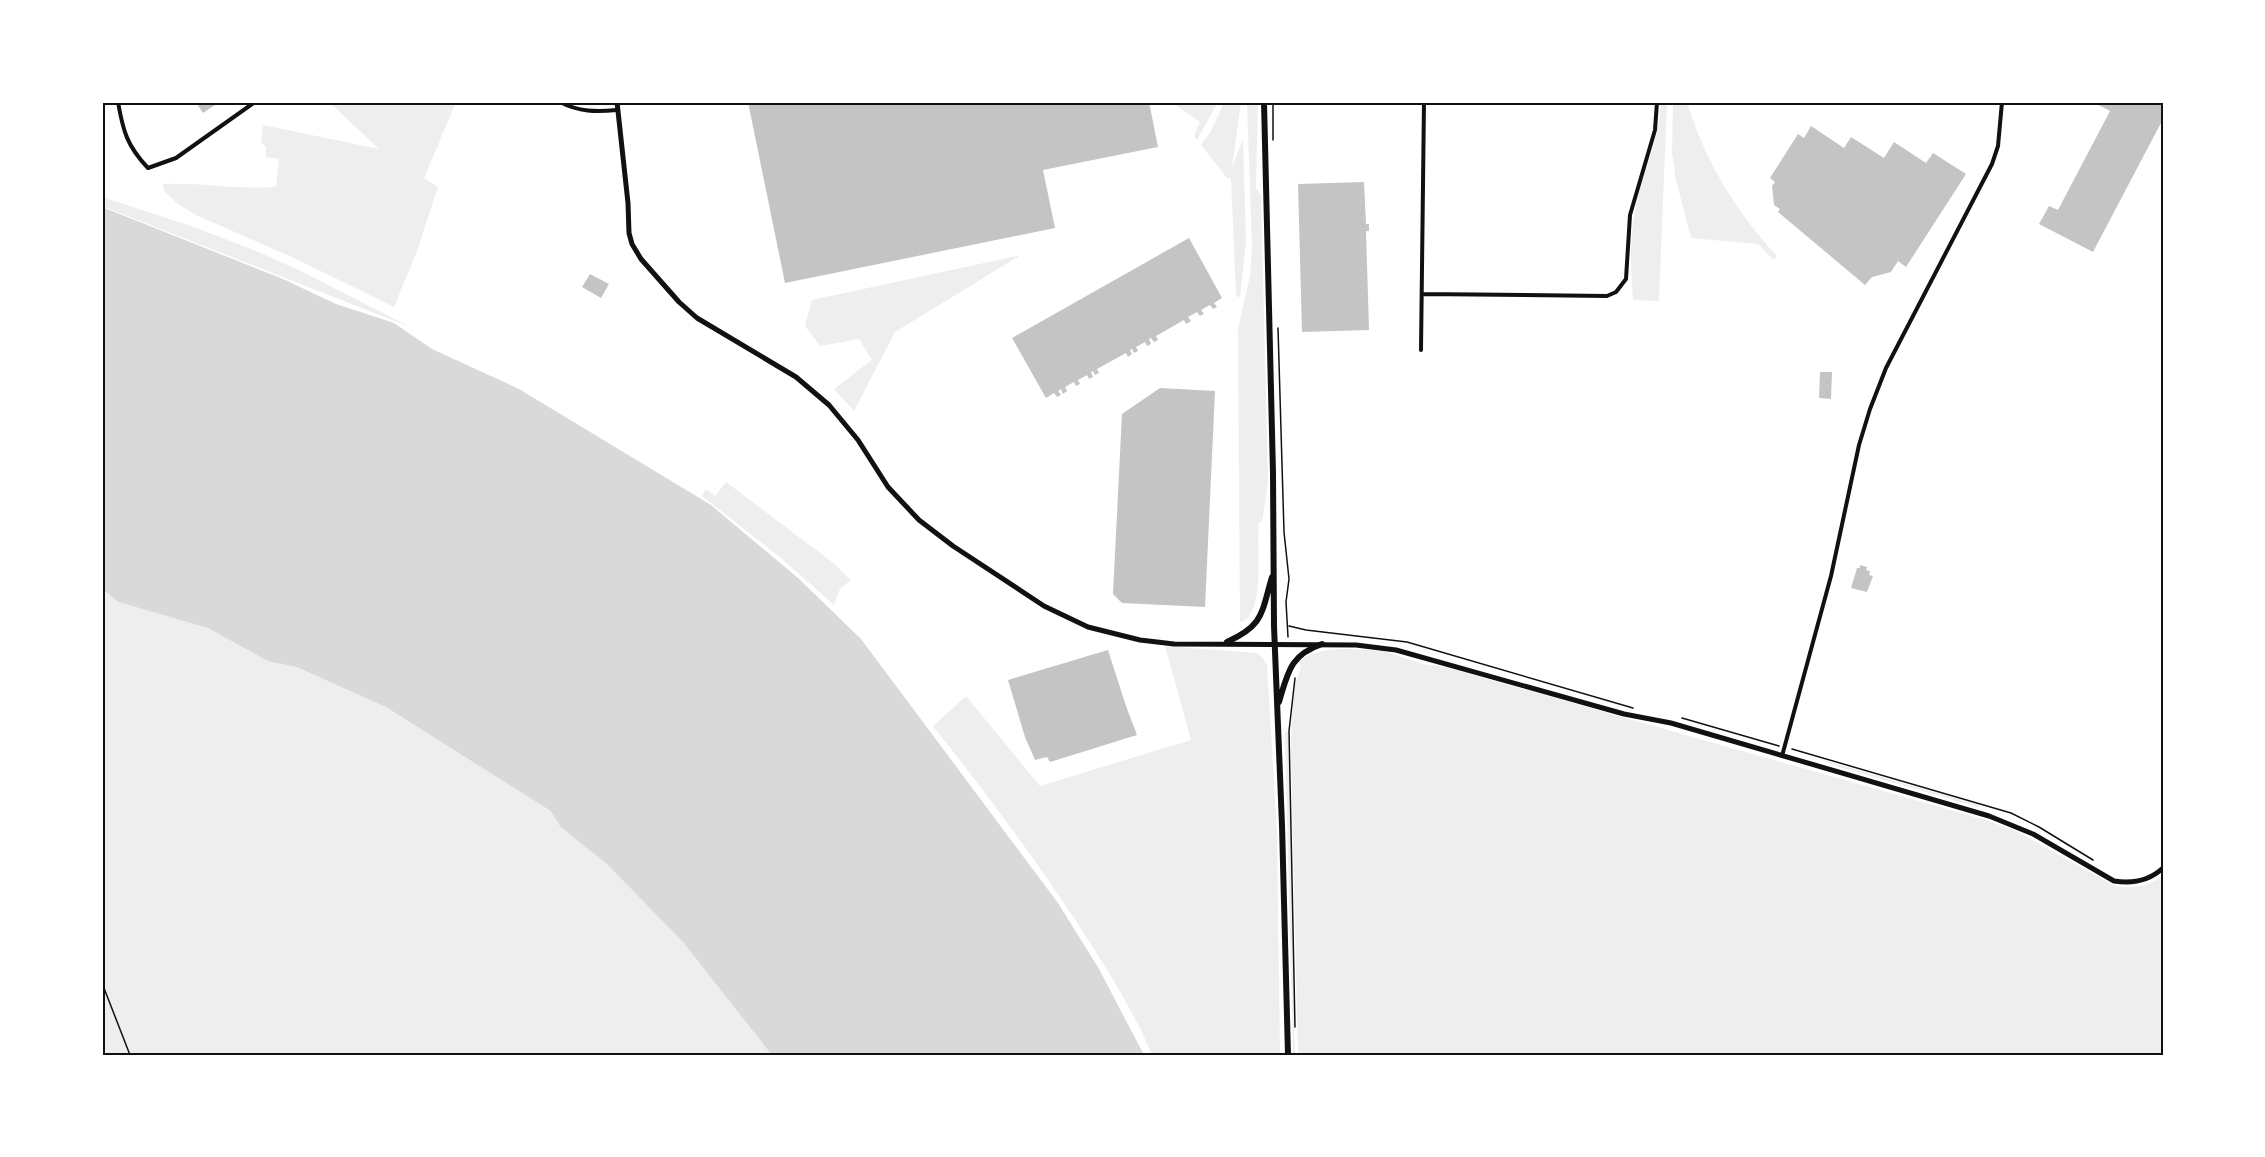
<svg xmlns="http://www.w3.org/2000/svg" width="2265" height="1157" viewBox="0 0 2265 1157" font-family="Rubik,sans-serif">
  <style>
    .green { fill: #eee }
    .water { fill: #d9d9d9 }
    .building { fill: #c4c4c4 }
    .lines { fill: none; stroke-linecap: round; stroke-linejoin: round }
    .path { stroke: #111; stroke-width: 1.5 }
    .minor { stroke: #111; stroke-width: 4 }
    .tertiary { stroke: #111; stroke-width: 5 }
    .primary { stroke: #111; stroke-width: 6 }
    .neatline { fill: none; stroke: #111; stroke-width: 2 }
  </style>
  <rect width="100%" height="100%" fill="#fff"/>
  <path class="green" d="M329 102H456L424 178 438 187 417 251 394 307 292 257 198 216 178 204 164 191 163 184C201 182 238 190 276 187L279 159 266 157V147L261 142 263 125 379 149Z
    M1171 102H1218L1197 140 1194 136 1200 122Z
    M1224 102H1241L1232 167 1243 139 1246 241 1240 297 1236 296 1231 178H1227L1201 145 1211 131Z
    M1247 102H1258L1256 188 1261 195 1268 483 1262 522H1259C1256 547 1265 601 1246 620L1240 622 1238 329 1250 276 1252 249Z
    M1661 102H1667L1659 301 1633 300C1631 272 1629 239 1635 211 1642 174 1660 141 1661 102Z
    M1673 102H1687C1704 159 1736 212 1777 256L1774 260 1758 244 1691 238 1676 180 1672 152Z
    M102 197 194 227 261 253 305 273 410 327 102 206Z
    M1021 255 895 332 854 411 834 389 872 360 859 339 820 346 805 326 812 300Z
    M102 417 910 1055H102Z
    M726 482 832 562 851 580 840 589 834 605 781 558 702 496 706 489 715 496Z
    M1165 646 1257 653 1262 657 1267 665 1277 834 1280 1055H1152C1133 1009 1105 966 1078 924 1033 856 984 790 933 726L966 696 1040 786 1191 740Z
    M1352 649 1384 651 1422 664 1445 667 1986 820 2018 832 2113 885C2131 890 2148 887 2163 875V1055H1298L1291 757C1291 732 1292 709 1295 685 1297 677 1303 669 1299 662 1315 649 1333 649 1352 649Z
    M1285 732H1288L1295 1055H1293Z
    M1819 759 1979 805 1978 807 1836 766Z"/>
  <path class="water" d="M102 207 283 279 336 304 394 323 432 349 519 389 711 505 798 578 861 639 1058 903 1099 969 1144 1055H772L683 942 608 865 560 826 551 811 386 707 297 667 268 661 208 628 119 602C113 599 107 591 102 589Z"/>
  <path class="building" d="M200 102H217L218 103 203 113 197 104Z
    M748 102H1149L1158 147 1043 170 1055 228 785 283Z
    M2093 102H2163V119L2093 252 2039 224 2049 206 2058 210 2110 111Z
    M1811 126 1844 148 1851 137 1884 158 1894 142 1926 163 1933 153 1966 174 1906 267 1898 261 1891 272 1872 277 1865 285 1778 212 1780 209 1774 205 1772 186 1775 182 1770 178 1798 134 1804 138Z
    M1364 182 1366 224H1369V231H1366L1369 330 1302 332 1298 184Z
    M1189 238 1222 298 1214 303 1217 307 1213 309 1210 305 1201 310 1204 314 1200 316 1197 312 1188 317 1191 321 1186 324 1184 320 1156 336 1158 340 1154 342 1151 338 1149 339 1151 344 1147 346 1145 342 1136 347 1138 351 1134 353 1132 349 1130 350 1132 354 1128 357 1126 353 1097 369 1099 373 1095 375 1093 371 1091 372 1093 377 1089 379 1087 375 1078 380 1080 384 1076 386 1074 382 1065 387 1067 391 1063 394 1061 389 1058 391 1061 395 1057 397 1054 393 1046 398 1012 338Z
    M590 274 609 284 601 298 582 287Z
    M1820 372H1832L1831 399 1819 398Z
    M1160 388 1215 391 1205 607 1122 603 1113 594 1122 414Z
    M1860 565 1867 567 1866 570 1870 571 1869 575 1873 576 1867 592 1851 588 1857 568H1860Z
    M1108 650 1126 706 1137 735 1050 762 1047 757 1035 760 1025 737 1008 680Z"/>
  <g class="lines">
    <path class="path" d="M1273 102V140
      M1278 328 1284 532 1289 579 1286 602 1288 637
      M1289 626 1306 630 1407 642 1633 708
      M1295 678 1289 731 1295 1027
      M1682 718 1779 746
      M1792 749 2011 813 2039 827 2093 860
      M102 983 130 1055"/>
    <path class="minor" d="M118 102C123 131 127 146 148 168L176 158 255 102
      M560 102C579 112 596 112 617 110
      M1422 294 1607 296 1616 292 1626 279 1630 215 1655 130 1657 102
      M1421 350 1424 102
      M1782 756 1831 576 1859 445 1870 409 1886 368 1992 164 1998 146 2002 102"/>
    <path class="tertiary" d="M617 102 628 203 629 233 632 244 641 259 679 302 697 318 796 377 829 405 858 440 888 487 919 520 953 546 1044 606 1088 627 1140 640 1174 644 1356 645 1396 650 1624 714 1671 723 1989 816 2033 834 2114 881C2133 884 2149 881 2163 868"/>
    <path class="primary" d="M1264 102 1273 473 1274 626 1282 825 1288 1055
      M1227 642C1264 625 1261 614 1272 577
      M1279 702C1288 672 1290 655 1322 644"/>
  </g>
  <rect width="2265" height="1157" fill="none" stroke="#ffffff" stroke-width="207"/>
  <rect x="104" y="104" width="2058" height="950" class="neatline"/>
</svg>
